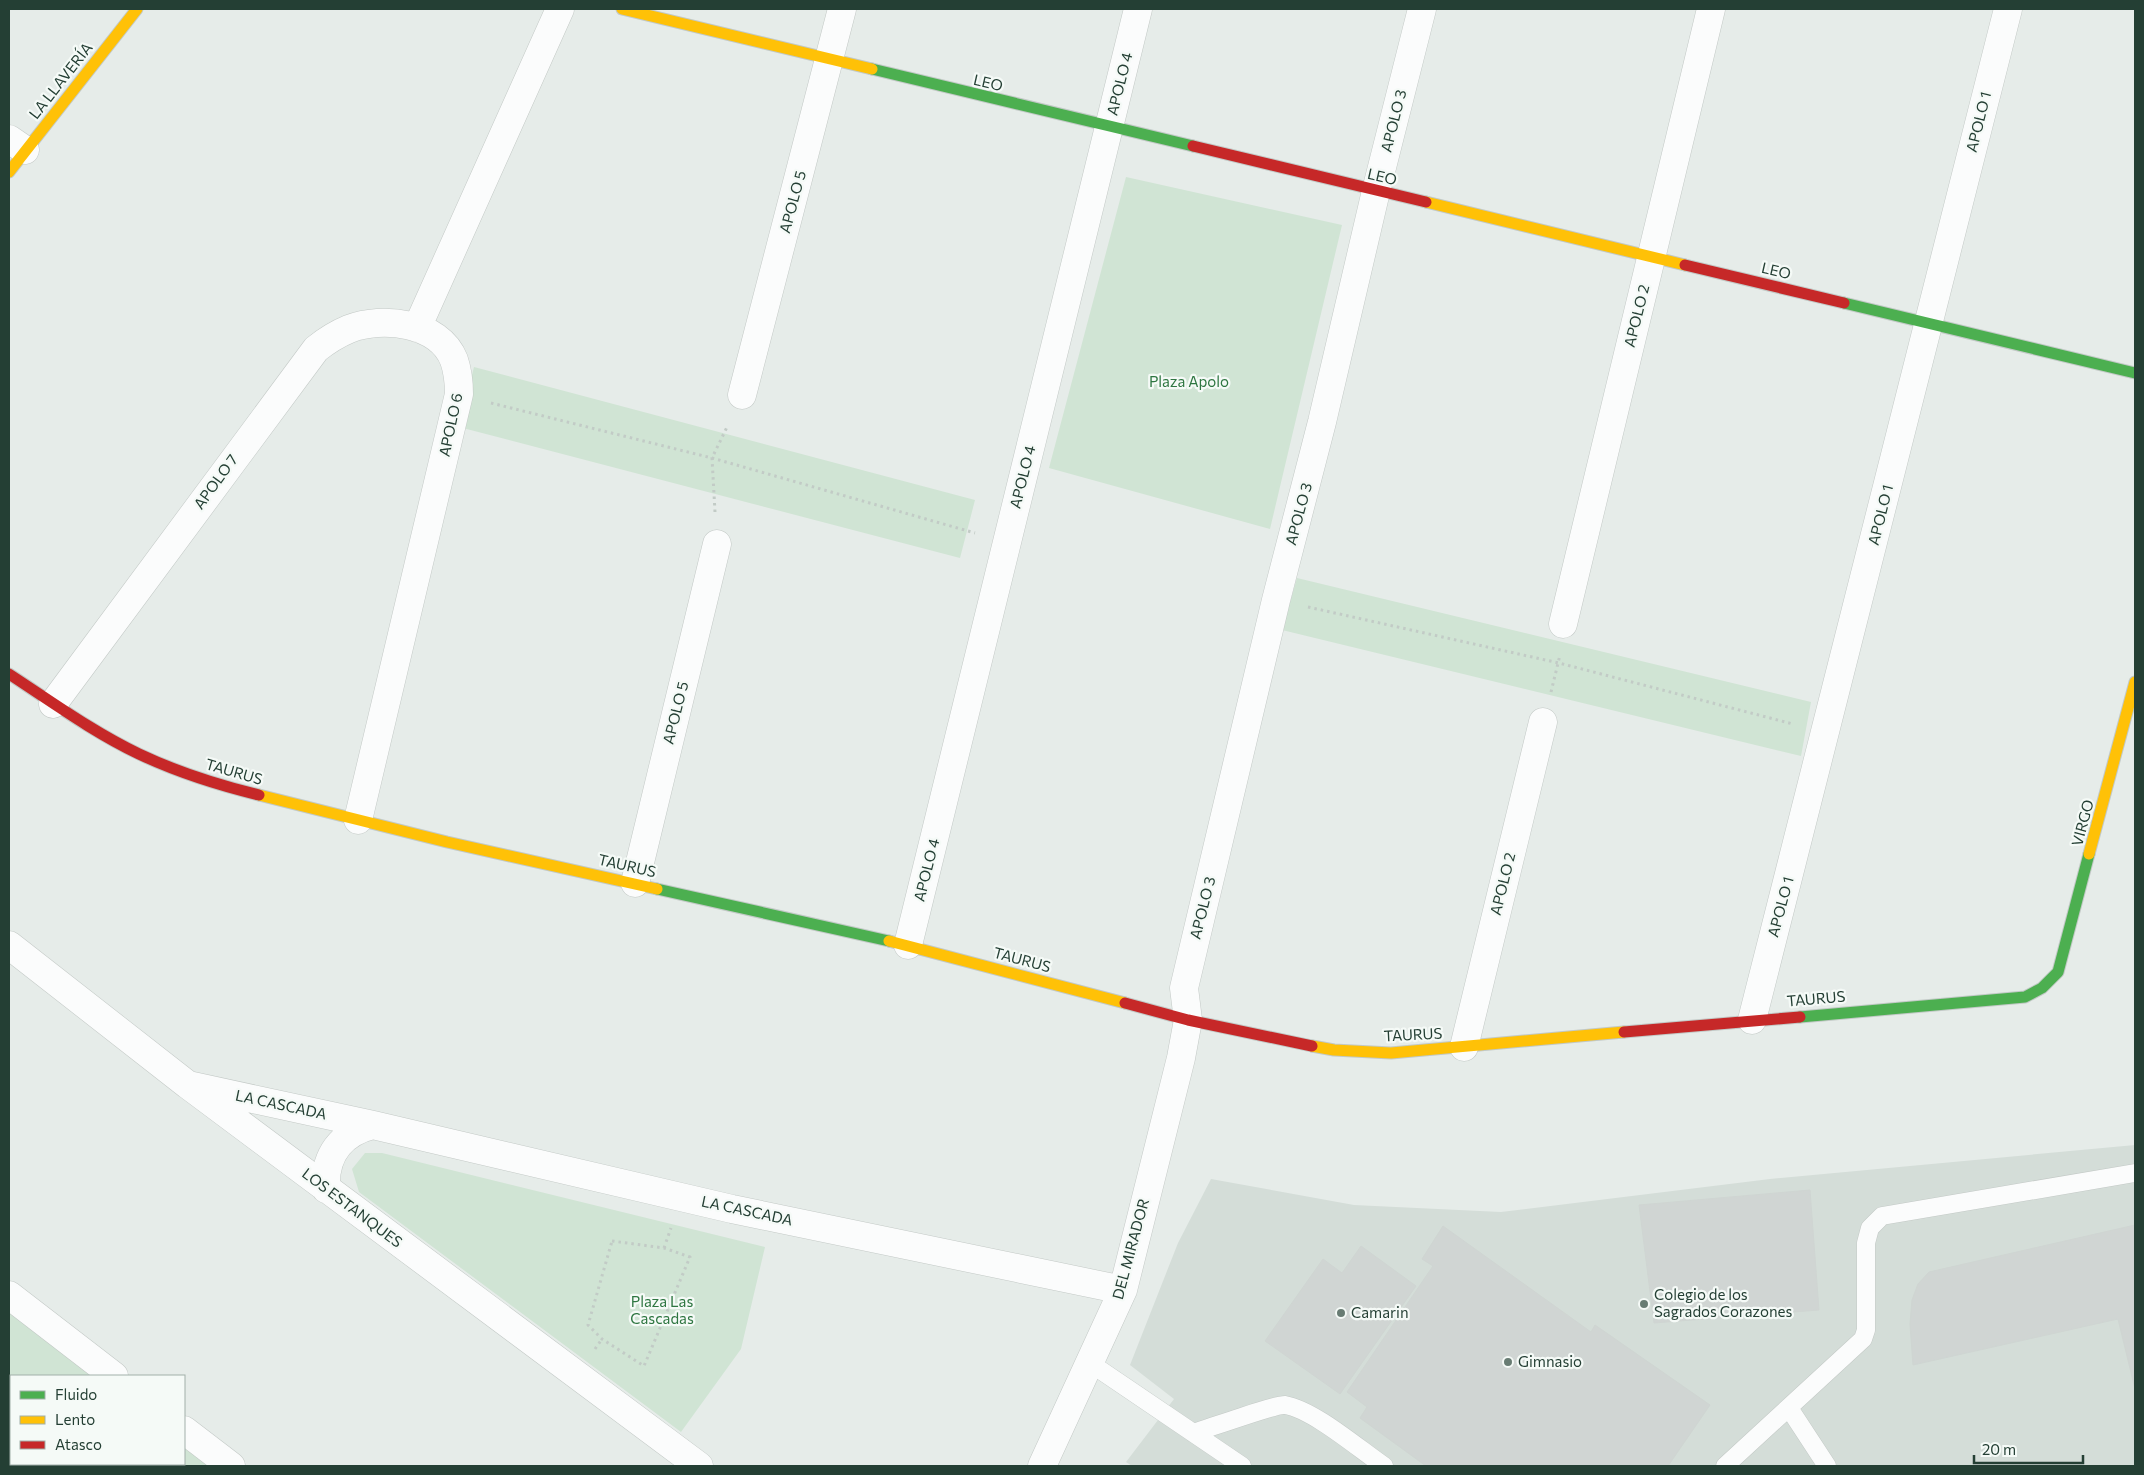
<svg xmlns="http://www.w3.org/2000/svg" width="2144" height="1475" viewBox="0 0 2144 1475" font-family="Commissioner,sans-serif">
  <style>
    .built { fill: #d4ddd8 }
    .green { fill: #d0e4d4 }
    .building { fill: #d0d5d3; stroke: #cfd5d2 }
    .lines { fill: none; stroke-linecap: round; stroke-linejoin: round }
    .lane-casing { stroke: #c3c9c6; stroke-width: 19 }
    .street-casing { stroke: #c3c9c6; stroke-width: 29 }
    .fast-casing { stroke: #c2c9c6; stroke-width: 13 }
    .slow-casing { stroke: #c2c9c6; stroke-width: 13 }
    .jam-casing { stroke: #c2c9c6; stroke-width: 13 }
    .path { stroke: #c2cbc6; stroke-width: 3; stroke-dasharray: 2.5 4; stroke-linecap: butt }
    .lane { stroke: #fbfcfc; stroke-width: 18 }
    .street { stroke: #fbfcfc; stroke-width: 28 }
    .fast { stroke: #4caf50; stroke-width: 11 }
    .slow { stroke: #ffc107; stroke-width: 11 }
    .jam { stroke: #c62828; stroke-width: 11 }
    .poi-dot { fill: #687c73; stroke: #f5faf7; stroke-width: 2 }
    .labels { text-anchor: middle; stroke-width: 4.5; stroke-linejoin: round; paint-order: stroke }
    .street-label { font-size: 15px; fill: #243f34; stroke: #f5faf7 }
    .park-label { font-size: 15px; fill: #2e7641; stroke: #f5faf7 }
    .poi-label { font-size: 15px; fill: #243f34; stroke: #f5faf7; text-anchor: start }
  </style>
  <rect width="100%" height="100%" fill="#e6ece9"/>
  <path class="built" d="M2135 1145V1466H1132L1126 1462 1174 1399 1130 1365 1178 1243 1211 1179 1354 1205 1501 1212 1770 1179Z"/>
  <path class="green" d="M1126 177 1342 225 1270 529 1049 468Z
    M474 367 975 500 960 558 459 427Z
    M1297 578 1811 702 1801 756 1282 630Z
    M365 1153H382L765 1247 741 1349 681 1432 359 1192 352 1169Z
    M9 1307 100 1376H11V1442L9 1440Z
    M184 1440 218 1466H42L39 1464H184Z"/>
  <path class="building" d="M1810 1190 1819 1310 1654 1323 1639 1205Z
    M2135 1225V1389L2118 1319 1913 1365 1910 1324 1912 1300 1918 1284 1929 1272Z
    M1443 1226 1591 1332 1595 1325 1710 1405 1668 1466H1426L1360 1418 1367 1407 1347 1392 1433 1266 1422 1259Z
    M1361 1246 1416 1286 1340 1394 1265 1341 1323 1259 1342 1273Z"/>
  <g class="lines">
    <g class="lane-casing">
      <path id="lane" d="M1090 1363 1242 1466
        M1789 1408 1827 1466
        M1193 1433C1207 1429 1276 1404 1285 1405 1314 1410 1359 1449 1384 1466
        M1725 1466 1863 1339 1866 1330V1243L1870 1228 1882 1216 2135 1173"/>
    </g>
    <g class="street-casing">
      <path id="street" d="M9 139 25 150
        M417 328 560 9
        M742 395 842 9
        M1563 624 1711 9
        M53 704 316 349C326 341 337 334 349 329 382 316 439 322 454 360 458 372 459 382 459 394L358 820
        M635 883 717 544
        M9 945 188 1085 699 1466
        M908 945 1138 9
        M1752 1020 2008 9
        M1464 1047 1543 722
        M188 1085 373 1125 732 1209 1123 1290
        M326 1189C324 1156 341 1133 373 1125
        M9 1295 114 1376
        M184 1430 231 1466
        M19 1464 22 1466
        M1042 1466 1123 1290 1181 1058 1188 1020 1184 988 1276 600 1322 422 1376 191 1422 9"/>
    </g>
    <g class="fast-casing">
      <path id="fast" d="M872 69 1193 146
        M1844 303 2135 373
        M657 889 889 941
        M1800 1017 2025 997 2042 988 2058 972 2089 854"/>
    </g>
    <g class="slow-casing">
      <path id="slow" d="M622 9 872 69
        M9 172 137 9
        M1426 202 1685 265
        M259 795 447 842 657 889
        M2089 854 2135 682
        M889 941 1125 1003
        M1312 1046 1334 1050 1391 1053 1624 1032"/>
    </g>
    <g class="jam-casing">
      <path id="jam" d="M1193 146 1426 202
        M1685 265 1844 303
        M9 674C52 702 93 732 139 754 177 772 218 785 259 795
        M1125 1003 1188 1020 1312 1046
        M1624 1032 1800 1017"/>
    </g>
    <path class="path" d="M491 403 712 458 975 533
      M715 512 712 458 728 425
      M1308 607 1559 663 1793 724
      M1551 692 1560 655
      M612 1241 664 1248 690 1257 644 1366 602 1339 588 1325Z
      M664 1248 671 1228
      M595 1349 602 1339"/>
    <use href="#lane" class="lane"/>
    <use href="#street" class="street"/>
    <use href="#fast" class="fast"/>
    <use href="#slow" class="slow"/>
    <use href="#jam" class="jam"/>
  </g>
  <g class="poi-dot">
    <circle cx="1644" cy="1304" r="5"/>
    <circle cx="1341" cy="1313" r="5"/>
    <circle cx="1508" cy="1362" r="5"/>
  </g>
  <g class="labels">
    <g class="street-label">
      <text transform="translate(61 81) rotate(-52)" y="5">LA LLAVERÍA</text>
      <text transform="translate(988 83) rotate(13)" y="5">LEO</text>
      <text transform="translate(1120 84) rotate(-76)" y="5">APOLO 4</text>
      <text transform="translate(1394 121) rotate(-76)" y="5">APOLO 3</text>
      <text transform="translate(1979 122) rotate(-76)" y="5">APOLO 1</text>
      <text transform="translate(1382 177) rotate(13)" y="5">LEO</text>
      <text transform="translate(793 202) rotate(-75)" y="5">APOLO 5</text>
      <text transform="translate(1776 271) rotate(13)" y="5">LEO</text>
      <text transform="translate(1637 316) rotate(-76)" y="5">APOLO 2</text>
      <text transform="translate(451 425) rotate(-78)" y="5">APOLO 6</text>
      <text transform="translate(1023 477) rotate(-76)" y="5">APOLO 4</text>
      <text transform="translate(216 482) rotate(-54)" y="5">APOLO 7</text>
      <text transform="translate(1299 514) rotate(-75)" y="5">APOLO 3</text>
      <text transform="translate(1881 515) rotate(-76)" y="5">APOLO 1</text>
      <text transform="translate(676 713) rotate(-76)" y="5">APOLO 5</text>
      <text transform="translate(234 772) rotate(16)" y="5">TAURUS</text>
      <text transform="translate(2083 823) rotate(-75)" y="5">VIRGO</text>
      <text transform="translate(627 866) rotate(13)" y="5">TAURUS</text>
      <text transform="translate(927 870) rotate(-76)" y="5">APOLO 4</text>
      <text transform="translate(1503 884) rotate(-76)" y="5">APOLO 2</text>
      <text transform="translate(1781 907) rotate(-75)" y="5">APOLO 1</text>
      <text transform="translate(1203 908) rotate(-76)" y="5">APOLO 3</text>
      <text transform="translate(1022 960) rotate(15)" y="5">TAURUS</text>
      <text transform="translate(1816 999) rotate(-5)" y="5">TAURUS</text>
      <text transform="translate(1413 1035) rotate(-3)" y="5">TAURUS</text>
      <text transform="translate(281 1105) rotate(12)" y="5">LA CASCADA</text>
      <text transform="translate(352 1208) rotate(37)" y="5">LOS ESTANQUES</text>
      <text transform="translate(747 1211) rotate(12)" y="5">LA CASCADA</text>
      <text transform="translate(1131 1249) rotate(-75)" y="5">DEL MIRADOR</text>
    </g>
    <g class="park-label">
      <text x="1189" y="387">Plaza Apolo</text>
      <text x="662" y="1307">Plaza Las<tspan x="662" dy="17">Cascadas</tspan></text>
    </g>
    <g class="poi-label">
      <text x="1654" y="1300">Colegio de los<tspan x="1654" dy="17">Sagrados Corazones</tspan></text>
      <text x="1351" y="1318">Camarin</text>
      <text x="1518" y="1367">Gimnasio</text>
    </g>
  </g>
  <rect width="2144" height="1475" fill="none" stroke="#243f34" stroke-width="20"/>
  <rect x="10" y="1375" width="175" height="90" fill="#f5faf7" stroke="#a1afa9"/>
  <rect x="20" y="1391" width="25" height="8" fill="#4caf50" stroke="#a1afa9"/>
  <text x="55" y="1400" font-size="15" fill="#243f34">Fluido</text>
  <rect x="20" y="1416" width="25" height="8" fill="#ffc107" stroke="#a1afa9"/>
  <text x="55" y="1425" font-size="15" fill="#243f34">Lento</text>
  <rect x="20" y="1441" width="25" height="8" fill="#c62828" stroke="#a1afa9"/>
  <text x="55" y="1450" font-size="15" fill="#243f34">Atasco</text>
  <path d="M1974 1455v8h109v-8" fill="none" stroke="#243f34" stroke-width="2.5"/>
  <text x="1982" y="1455" font-size="15" fill="#243f34" stroke="#f5faf7" stroke-width="4" paint-order="stroke">20 m</text>
</svg>
